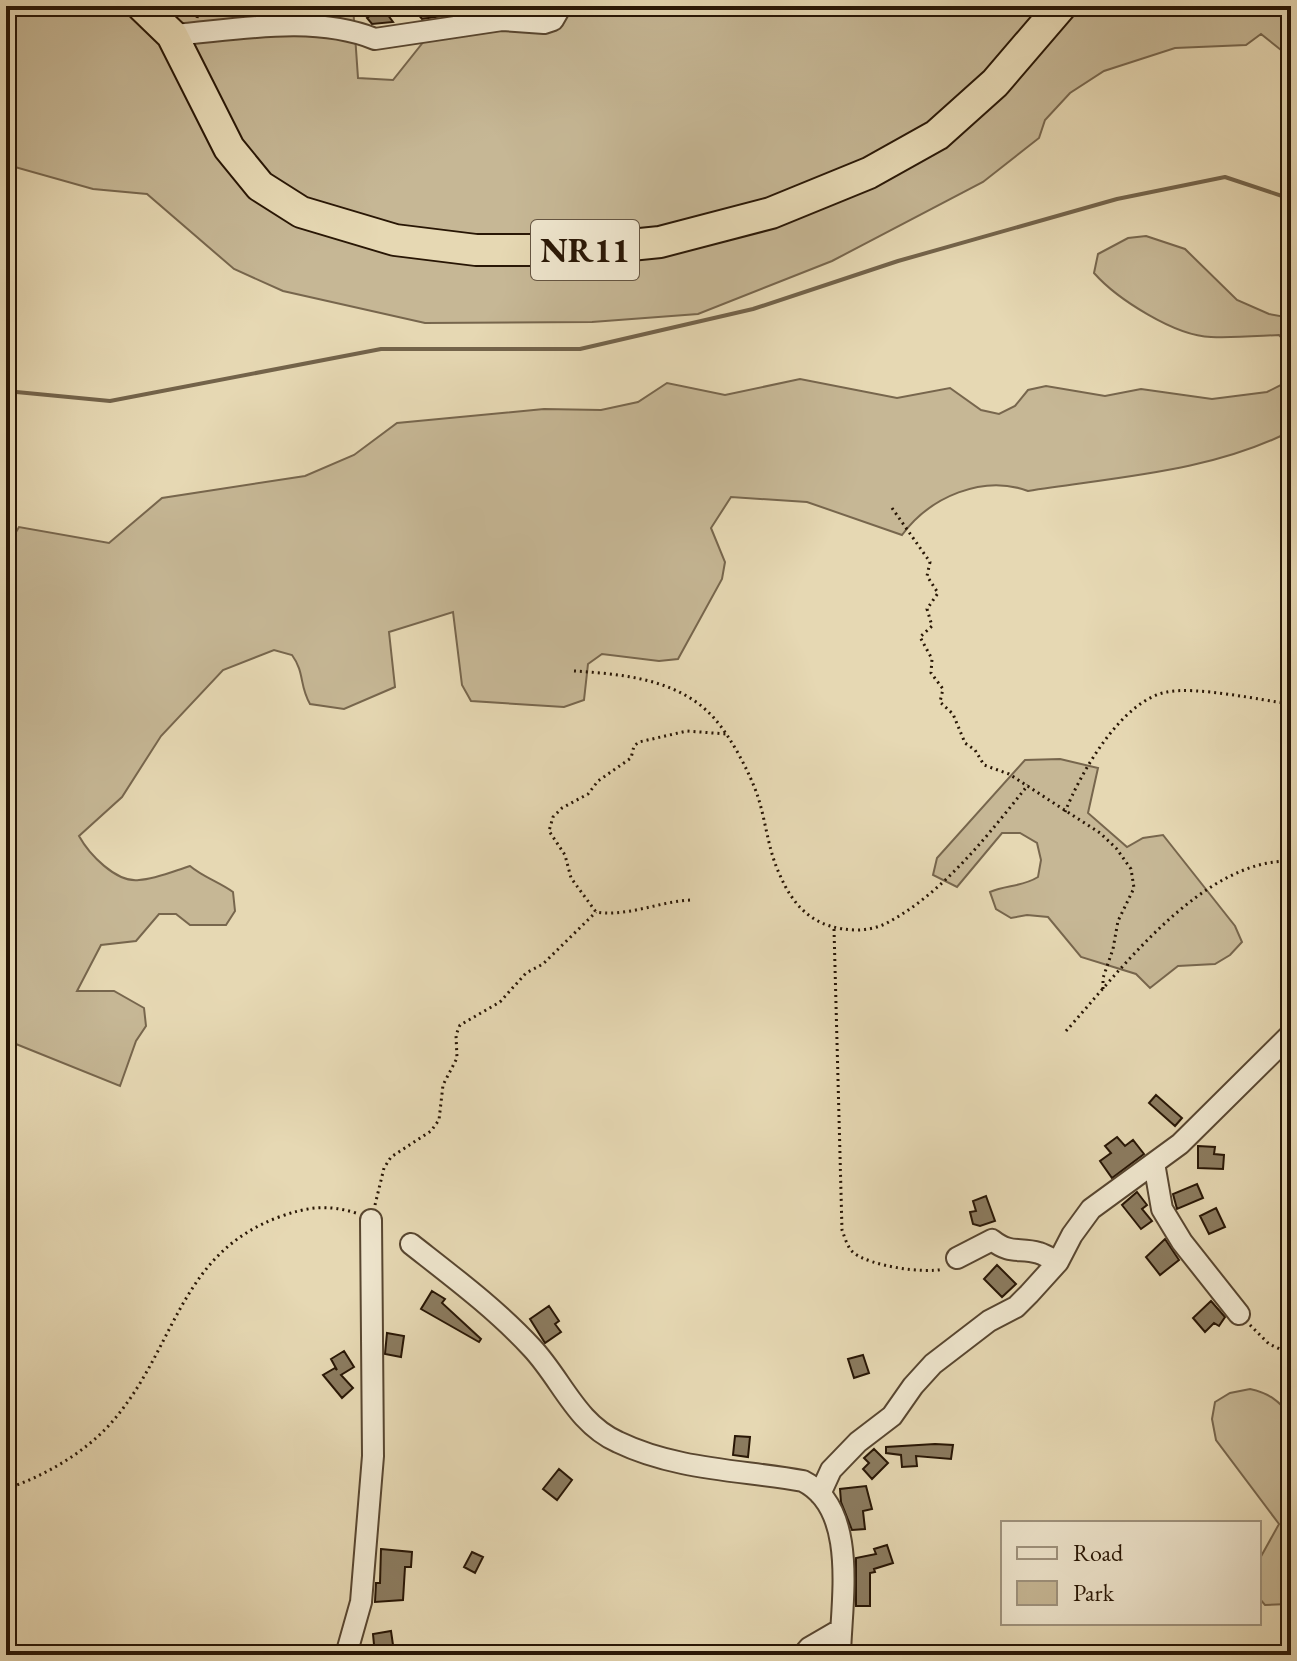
<svg xmlns="http://www.w3.org/2000/svg" width="1297" height="1661" viewBox="0 0 1297 1661" font-family="'EB Garamond',serif">
  <style>
    .green { fill: #c6b795; stroke: #77664d; stroke-width: 2 }
    .lines { fill: none; stroke-linecap: round; stroke-linejoin: round }
    .stream { stroke: #73634a; stroke-width: 4 }
    .building { fill: #8b7b5f; stroke: #281605; stroke-width: 2 }
    .minor-casing { stroke: #584630; stroke-width: 24 }
    .highway-casing { stroke: #281605; stroke-width: 34 }
    .path { stroke: #281605; stroke-width: 3; stroke-dasharray: 2 4; stroke-linecap: butt }
    .minor { stroke: #efe6ce; stroke-width: 20 }
    .highway { stroke: #e6d8b3; stroke-width: 30 }
    .labels { text-anchor: middle; stroke-width: 7; stroke-linejoin: round; paint-order: stroke }
    .shield { fill: #efe6ce; stroke: #645441; stroke-width: 2 }
    .shield-label { font-size: 34px; font-weight: bold; fill: #281605 }
  </style>
  <rect width="100%" height="100%" fill="#e6d8b3"/>
  <filter id="stains"><feTurbulence type="fractalNoise" baseFrequency=".0025" numOctaves="4"/><feColorMatrix values="0 0 0 0 .2 0 0 0 0 .09 0 0 0 0 .02 0 0 0 .5 -.17"/></filter>
  <radialGradient id="worn" r=".72"><stop offset=".6" stop-color="#630" stop-opacity="0"/><stop offset="1" stop-color="#630" stop-opacity=".3"/></radialGradient>
  <path class="green" d="M6 6H353L358 78 393 80 452 6H1291V58L1261 34 1246 45 1175 48 1104 71 1070 93 1045 120 1039 138 983 182 832 261 698 314 592 322 425 323 283 291 234 269 147 194 93 189 15 167 6 168Z
    M1146 236 1185 249 1237 300 1269 314 1291 318V348L1279 335C1257 336 1233 338 1211 337 1175 336 1117 299 1094 273L1098 254 1128 238Z
    M1291 369V431C1211 472 1116 477 1028 491 983 474 930 497 902 535L807 502 731 497 711 528 725 562 722 579 678 659 659 661 602 654 588 664 584 700 564 707 471 701 462 685 453 612 389 632 395 687 344 709 310 704C299 685 305 673 292 655L274 650 223 670 161 736 122 797 79 836C89 854 116 883 139 880 156 879 174 871 190 866 203 877 219 882 233 892L235 911 226 925H190L176 914H159L136 941 101 945 77 991H114L144 1008 146 1026 136 1041 120 1086 6 1040V549L19 527 109 543 162 498 305 476 354 455 397 423 544 409 601 410 638 402 667 383 725 395 800 379 897 398 950 388 981 410 999 414 1015 406 1028 390 1046 386 1105 396 1141 389 1212 399 1267 392 1283 384Z
    M1060 759 1098 768 1088 813 1127 847 1143 838 1163 835 1235 926 1242 942 1230 955 1215 964 1178 966 1150 988 1136 974 1081 957 1048 917 1027 915 1011 918 996 909 990 892C1006 885 1022 887 1038 877L1041 860 1037 843 1020 833H1002L957 887 933 875 937 858 1025 760Z
    M1250 1389C1269 1393 1279 1401 1291 1416V1596L1288 1604 1265 1605 1259 1598V1560L1279 1524 1216 1440 1212 1419 1215 1402 1230 1393Z"/>
  <g class="lines">
    <path class="stream" d="M6 391 110 401 381 349H580L753 309 898 261 1117 199 1225 177 1291 199"/>
  </g>
  <path class="building" d="M424 6H435L442 16 422 19 416 12Z
    M382 7 393 22 372 24 367 18Z
    M1156 1095 1182 1118 1175 1126 1149 1103Z
    M1117 1137 1125 1146 1133 1140 1144 1154 1112 1178 1100 1161 1111 1153 1105 1146Z
    M1198 1146 1215 1147 1214 1154 1224 1155 1223 1169 1198 1168Z
    M1197 1184 1203 1198 1177 1209 1173 1194Z
    M1137 1192 1147 1205 1142 1209 1152 1221 1141 1229 1122 1205Z
    M986 1196 995 1221 980 1226 973 1224 970 1212 976 1211 973 1201Z
    M1216 1208 1225 1227 1209 1234 1200 1216Z
    M1165 1239 1179 1260 1160 1275 1146 1257Z
    M997 1265 1016 1284 1002 1297 984 1279Z
    M432 1291 445 1299 442 1303 481 1339 479 1342 421 1309Z
    M1211 1301 1225 1317 1219 1326 1214 1323 1205 1332 1193 1318Z
    M549 1306 559 1321 555 1324 561 1332 545 1343 530 1319Z
    M387 1333 404 1336 401 1357 385 1354Z
    M344 1351 354 1367 341 1375 353 1388 342 1398 323 1375 335 1368 337 1370 331 1359Z
    M863 1355 869 1373 854 1378 848 1359Z
    M735 1436 750 1437 748 1457 733 1455Z
    M935 1444 953 1445 951 1459 916 1456 917 1466 902 1467 901 1455 886 1453V1447Z
    M874 1449 888 1463 872 1479 863 1469 869 1463 864 1458Z
    M559 1469 572 1480 557 1500 543 1489Z
    M866 1486 872 1509 863 1511 865 1529 852 1530 841 1502 840 1489Z
    M887 1545 893 1563 874 1569 875 1572 870 1573V1606H856V1558L876 1554 874 1549Z
    M381 1549 412 1552 411 1567H405L403 1600 375 1602 376 1583H380Z
    M472 1552 483 1557 475 1573 464 1567Z
    M391 1631 394 1652 375 1655 373 1634Z"/>
  <g class="lines">
    <g class="minor-casing">
      <path id="minor" d="M172 35C237 30 312 14 375 39L502 20 544 23 553 20 561 6
        M1154 1163 1162 1209 1182 1242 1239 1314
        M411 1244C453 1277 496 1309 532 1348 562 1380 576 1423 618 1442 676 1470 741 1470 803 1481 859 1509 841 1603 840 1655
        M957 1258 992 1240C1011 1255 1019 1247 1039 1253 1045 1255 1052 1259 1058 1262
        M820 1494 831 1470 858 1442 892 1416 913 1386 933 1364 989 1321 1016 1307 1029 1294 1058 1262 1072 1235 1091 1209 1180 1144 1291 1034
        M346 1655 361 1602 373 1456 371 1220
        M803 1655 809 1648 840 1630"/>
    </g>
    <g class="highway-casing">
      <path id="highway" d="M142 6 172 35 229 148 260 186 301 212 395 240 476 250H581L660 242 771 213 869 173 937 135 995 83 1061 6"/>
    </g>
    <path class="path" d="M197 18 200 6
      M892 508 930 562 927 576 938 593 927 609 932 626 920 637 932 659 931 673 943 689 940 702 953 714 965 743 975 750 984 765 1009 774 1100 833 1116 848 1131 869 1134 888 1118 921 1113 949 1103 978V990
      M574 671C623 674 679 679 714 718 731 737 750 773 758 797 766 822 768 849 779 873 794 909 816 929 856 930 866 930 876 928 885 924 943 894 988 835 1028 785
      M1065 812C1081 772 1122 700 1167 692 1196 686 1260 700 1291 704
      M690 900C658 902 627 917 596 912L571 878 565 855 549 831 553 817 562 808 588 794 598 781 631 758 634 746 639 742 687 731 726 734
      M834 929 842 1230C845 1238 848 1249 854 1253 870 1266 925 1274 943 1269
      M1066 1031C1120 971 1202 859 1291 861
      M375 1205 384 1168 391 1157 431 1131 439 1120 443 1085 457 1058 456 1035 460 1025 500 1002 526 973 543 964 596 912
      M1250 1325 1269 1344 1291 1354
      M6 1489C47 1475 90 1450 117 1416 176 1344 181 1253 279 1217 307 1207 327 1204 356 1213"/>
    <use href="#minor" class="minor"/>
    <use href="#highway" class="highway"/>
  </g>
  <g class="labels">
    <rect class="shield" x="531" y="220" width="108" height="60" rx="6"/>
    <g class="shield-label">
      <text x="585" y="262">NR11</text>
    </g>
  </g>
  <rect width="1297" height="1661" fill="none" stroke="#e6d8b3" stroke-width="32"/>
  <rect x="8" y="8" width="1281" height="1645" fill="none" stroke="#281605" stroke-width="4"/>
  <rect x="16" y="16" width="1265" height="1629" fill="none" stroke="#281605" stroke-width="2"/>
  <rect x="1001" y="1521" width="260" height="104" fill="#efe6ce" stroke="#9f937e" stroke-width="2"/>
  <rect x="1017" y="1547" width="40" height="12" fill="#efe6ce" stroke="#9f937e" stroke-width="2"/>
  <text x="1073" y="1561" font-size="24" fill="#281605">Road</text>
  <rect x="1017" y="1581" width="40" height="24" fill="#c6b795" stroke="#9f937e" stroke-width="2"/>
  <text x="1073" y="1601" font-size="24" fill="#281605">Park</text>
  <rect width="100%" height="100%" filter="url(#stains)"/>
  <rect width="100%" height="100%" fill="url(#worn)"/>
</svg>
